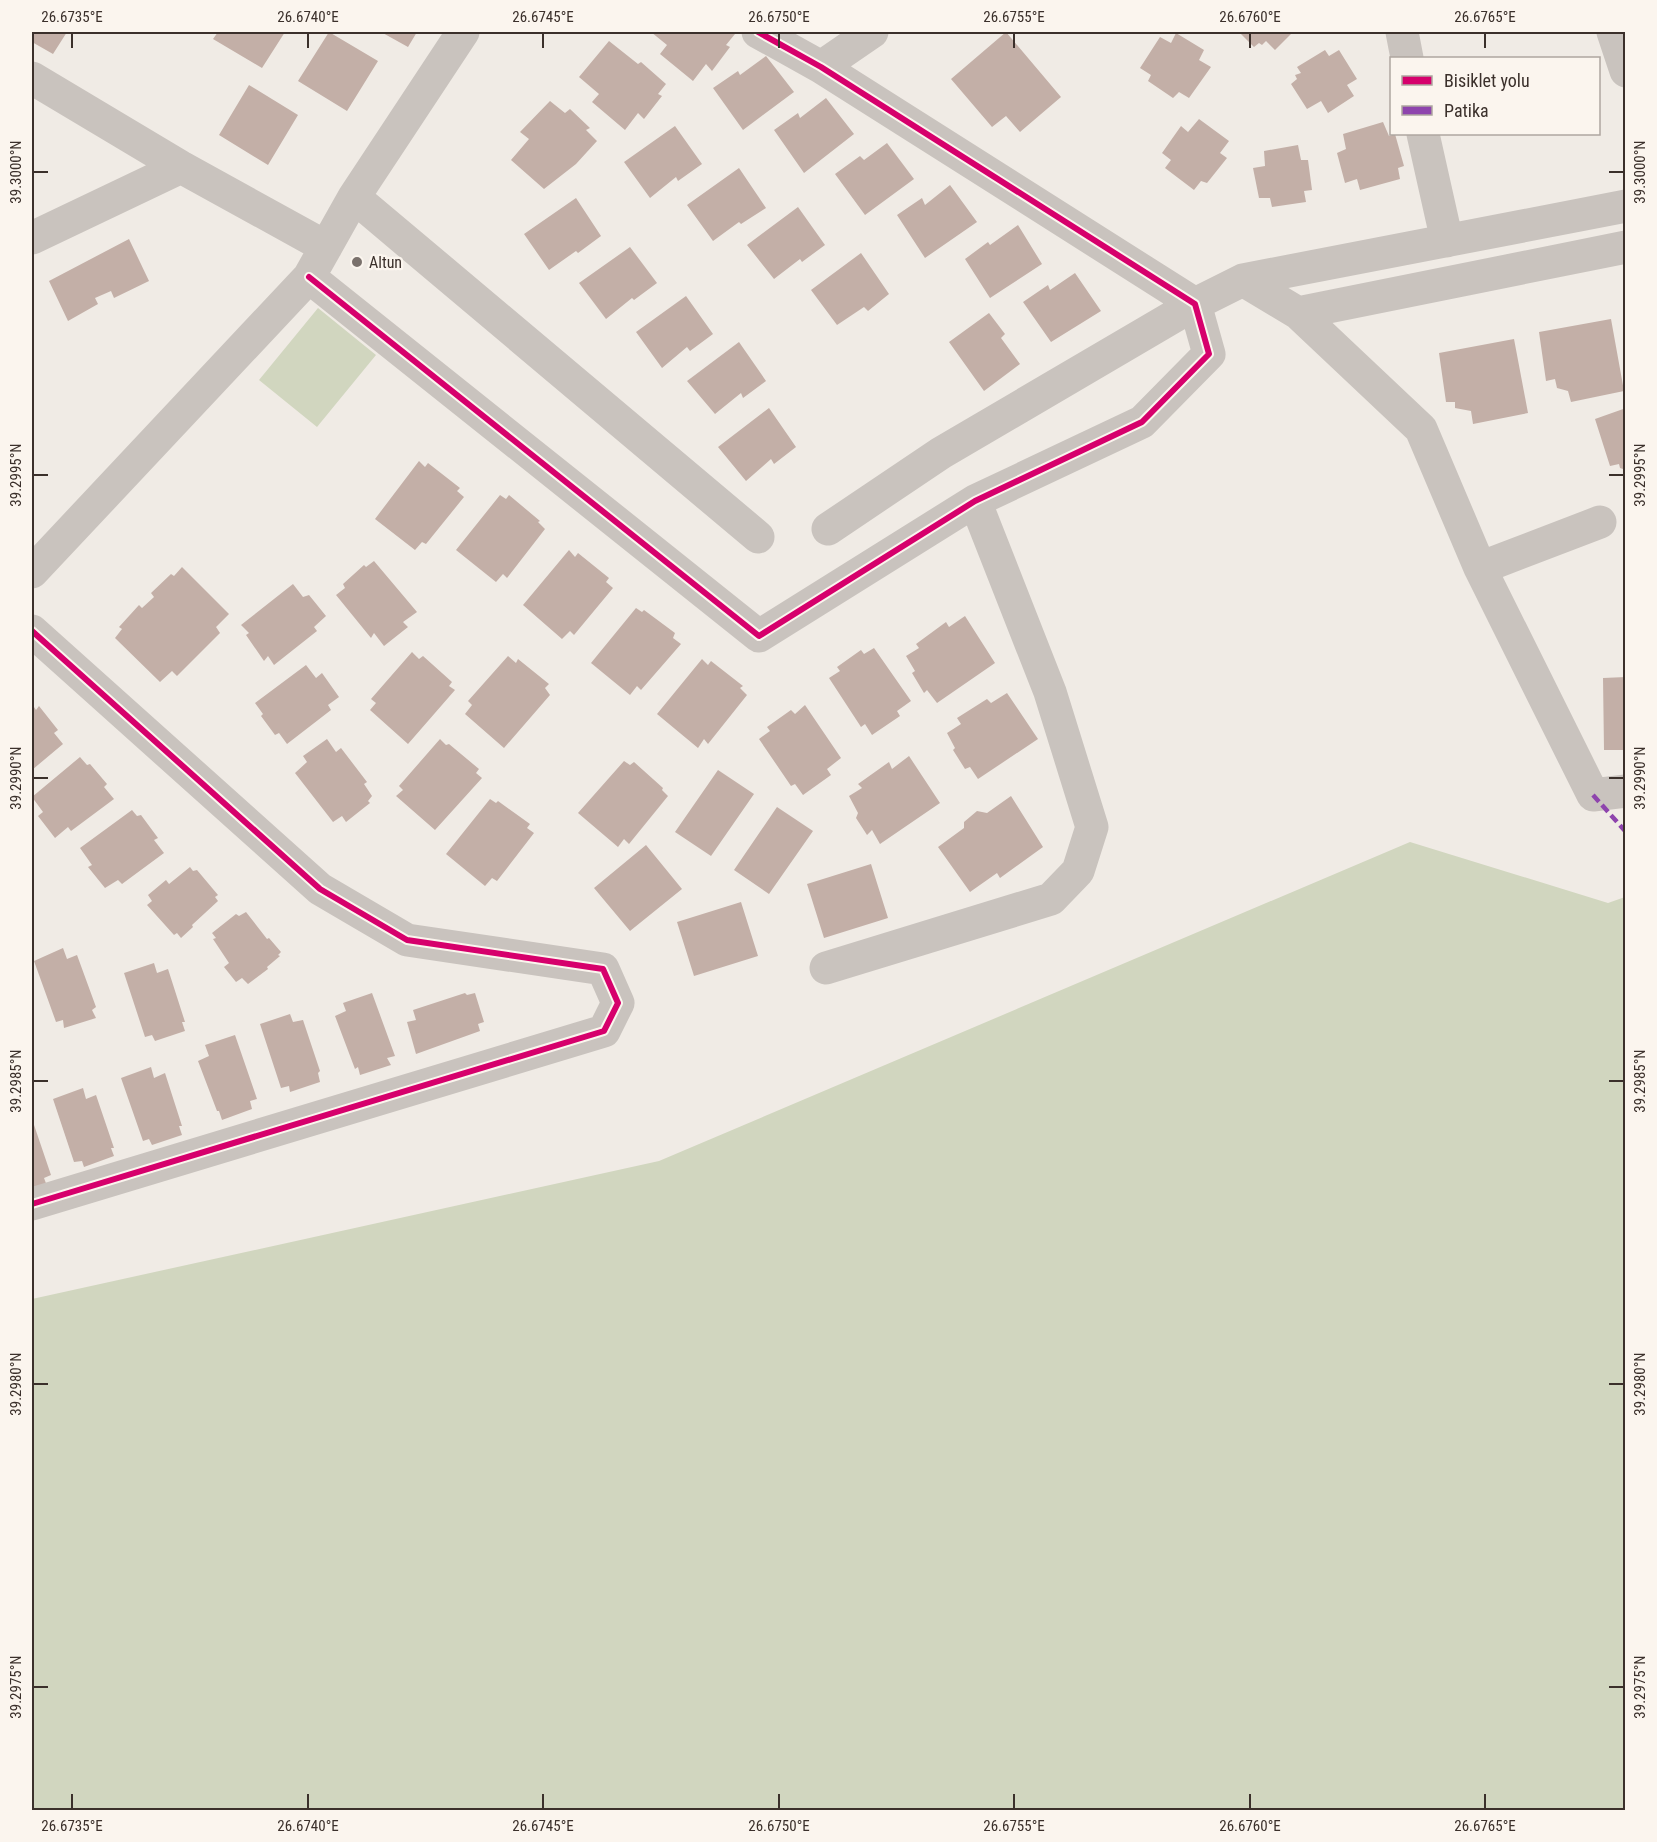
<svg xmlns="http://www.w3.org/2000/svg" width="1657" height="1842" viewBox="0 0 1657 1842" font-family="'Roboto Condensed',sans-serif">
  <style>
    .green { fill: #d1d6bf }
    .building { fill: #c3afa7 }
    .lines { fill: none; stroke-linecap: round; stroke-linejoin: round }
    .minor { stroke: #c9c3be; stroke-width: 33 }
    .quiet { stroke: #8e44ad; stroke-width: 4.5; stroke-dasharray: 9 4.5; stroke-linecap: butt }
    .cycleway-casing { stroke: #fbf5ee; stroke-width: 10 }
    .cycleway { stroke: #d6006c; stroke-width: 6 }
    .ticks { fill: none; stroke: #3b302b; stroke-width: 2 }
    .poi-dot { fill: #7a716c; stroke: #fbf5ee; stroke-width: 2 }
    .labels { text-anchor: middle; stroke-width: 4.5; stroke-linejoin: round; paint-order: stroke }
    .poi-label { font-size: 16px; fill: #3b302b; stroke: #fbf5ee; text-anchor: start }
    .neatline { fill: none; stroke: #3b302b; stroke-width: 2 }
    .ticks-label { font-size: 15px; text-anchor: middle; fill: #3b302b }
  </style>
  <rect width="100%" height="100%" fill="#f0ebe5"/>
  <path class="green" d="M318 308 376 355 317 427 259 380Z
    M1410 842 1608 903 1625 897V1810H32V1299L659 1161Z"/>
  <path class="building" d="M32 32H67L53 54 32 42Z
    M218 32H285L262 68 213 39Z
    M329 32 378 61 347 111 298 81Z
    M381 32H417L408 47Z
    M651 32H731L735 34 726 45 730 47 712 71 706 64 693 81 660 54 667 45Z
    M1006 32 1061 97 1020 132 1006 116 992 127 951 79Z
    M1239 32H1293L1275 50 1266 41 1262 45 1259 43 1254 47Z
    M1176 33 1204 50 1199 60 1211 67 1189 98 1179 92 1173 98 1148 81 1151 75 1140 68 1160 37 1171 43Z
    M609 41 638 64 641 62 666 84 658 94 662 96 644 119 638 113 625 130 592 102 599 94 579 77Z
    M1325 50 1329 56 1339 50 1357 79 1347 85 1354 96 1328 113 1321 101 1307 109 1291 84 1297 79 1295 75 1301 73 1297 67Z
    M766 56 794 92 743 130 713 88 738 71 740 75Z
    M249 85 298 115 268 165 219 135Z
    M826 98 854 134 804 173 774 130 798 113 800 118Z
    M550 101 565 113 570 109 590 128 586 130 597 141 576 164 544 189 511 160 529 139 520 132Z
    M1199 119 1229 141 1220 153 1227 158 1207 183 1201 181 1194 190 1165 168 1171 160 1162 153 1181 126 1188 132Z
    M1383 122 1389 136 1395 134 1404 166 1398 168 1400 179 1360 190 1357 179 1345 183 1337 153 1346 149 1343 134Z
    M675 126 702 164 678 181 676 177 650 198 624 162Z
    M887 143 914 179 865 215 835 174 860 156 864 160Z
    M1298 145 1301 160H1308L1312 190 1304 191 1306 202 1272 207 1270 198H1259L1253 168 1265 166 1264 151Z
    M739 168 766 208 741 224 739 222 713 241 687 205Z
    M950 185 977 222 925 258 897 215 922 198 925 205Z
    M576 198 601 236 578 253 576 251 549 270 524 234Z
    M798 207 825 245 806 259 802 262 800 259 774 279 747 245Z
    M1018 225 1042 264 990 298 965 259 988 242 990 245Z
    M129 239 149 281 114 298 111 291 95 298 98 304 68 321 49 281Z
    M630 247 657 283 634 300 632 298 606 319 579 283Z
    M861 253 889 294 868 311 864 307 837 325 811 290Z
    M1075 273 1101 311 1051 342 1023 302 1048 285 1050 290Z
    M686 296 713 334 690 351 687 347 662 368 636 332Z
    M989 313 1005 334 1001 338 1020 364 984 391 949 342Z
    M1611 319 1624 391 1571 402 1568 391 1557 388 1555 379 1546 381 1539 332Z
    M1514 339 1528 413 1473 424 1471 411 1455 408V402H1446L1439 353Z
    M739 342 766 381 743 398 741 393 715 414 687 381Z
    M769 408 796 447 774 464 771 459 746 481 718 447Z
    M1626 408V470L1620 468 1619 464 1610 466 1595 419Z
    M419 461 425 467 428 463 460 488 457 491 464 497 426 544 422 542 415 550 375 519Z
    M500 495 506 499 509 495 540 521 538 522 545 529 507 578 503 574 496 582 456 550Z
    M569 550 575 557 578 553 609 578 606 582 613 588 574 635 570 631 562 639 523 605Z
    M374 561 417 612 403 622 408 627 384 646 374 633 371 638 336 595 345 588 343 584 364 565 366 567Z
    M182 567 229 614 216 627 220 633 177 676 172 671 160 682 115 638 122 629 119 627 139 605 142 608 154 597 151 593 171 574 174 576Z
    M293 584 303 597 309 595 326 616 314 627 317 631 274 665 268 656 264 661 246 635 249 633 241 625Z
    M636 608 642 612 644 610 675 633 673 638 681 644 641 690 637 686 630 695 591 663Z
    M965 616 995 663 937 703 927 690 924 693 912 673 915 671 906 656 919 648 916 644 946 622 949 627Z
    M874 648 911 701 897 711 900 716 872 735 865 724 861 727 829 678 840 671 837 667 861 650 864 654Z
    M412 652 419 659 423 656 452 682 449 686 455 690 408 744 370 710 376 703 371 699Z
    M508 656 516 663 518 659 549 684 545 688 550 695 504 748 465 714 472 705 468 701Z
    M702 659 708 665 711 661 743 686 740 688 747 695 708 744 704 739 698 748 657 714Z
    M306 665 316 678 322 673 339 697 328 705 331 710 287 744 279 733 275 735 261 716 263 714 255 703Z
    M1626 677V750H1604L1603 678Z
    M1007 693 1038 739 978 779 970 767 965 769 953 750 955 748 947 733 961 724 957 718 987 699 991 703Z
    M32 704 36 710 39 706 58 730 54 733 63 744 32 770Z
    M805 705 841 758 827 769 831 775 803 795 795 784 791 786 759 739 770 731 767 727 791 710 795 714Z
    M327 739 336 752 341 748 367 782 364 784 372 796 368 801 370 803 346 822 342 816 333 822 295 773 307 762 303 756Z
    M440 739 446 745 449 744 479 769 476 773 482 778 435 830 396 796 403 790 399 786Z
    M909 756 940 803 880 844 872 830 867 835 856 818 858 813 849 796 862 788 858 784 889 762 892 769Z
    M80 757 87 765 90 764 107 784 104 787 114 799 71 831 68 827 55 838 38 816 43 812 32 797Z
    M624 761 630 765 634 762 663 788 662 790 668 796 629 844 624 839 618 847 578 813Z
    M718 770 754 794 711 856 675 832Z
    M1011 796 1043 847 1000 878 997 873 970 892 938 847 964 828V822L977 811 987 813Z
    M490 799 496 803 498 801 530 824 527 828 534 833 497 881 492 878 485 886 446 854Z
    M777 807 813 831 769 894 734 870Z
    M132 810 137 816 141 815 158 838 154 840 164 853 122 884 118 880 105 888 88 867 92 865 80 848Z
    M646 845 682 889 630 931 594 888Z
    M871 864 888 918 824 938 807 884Z
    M190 867 193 871 197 870 218 895 215 897 218 901 192 925 193 927 181 938 177 933 174 935 147 905 152 901 148 895 166 880 169 884Z
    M741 902 758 956 694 976 677 922Z
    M246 912 267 939 269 938 281 952 278 955 280 956 267 967 268 969 248 984 242 978 236 982 224 967 229 963 213 939 216 938 212 933 236 914 239 916Z
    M63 948 67 959 77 955 96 1007 92 1010 96 1018 64 1028 63 1020 56 1022 34 961Z
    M154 963 157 973 168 969 185 1022H182L185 1031 155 1041 152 1035 145 1037 124 973Z
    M372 993 395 1056 387 1058 391 1065 360 1075 358 1067 355 1069 335 1016 346 1011 343 1003Z
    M465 993 467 995 475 993 484 1022 478 1024 480 1031 416 1054 407 1022 416 1020 413 1010Z
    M290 1014 293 1022 303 1020 320 1071 318 1073 320 1082 290 1092 289 1086 281 1088 260 1024Z
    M235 1035 257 1099 250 1101 252 1109 222 1120 219 1111H217L198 1061 209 1056 205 1045Z
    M151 1067 154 1078 165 1073 182 1126H179L182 1135 152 1145 149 1139 143 1141 121 1078Z
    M83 1088 86 1099 96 1095 114 1148H111L114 1156 84 1167 82 1161 74 1162 53 1099Z
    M32 1119 51 1175 44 1178 47 1186 32 1191Z"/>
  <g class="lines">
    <path class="minor" d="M1402 32 1407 58
      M1613 32 1626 71
      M821 67 872 32
      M32 78 181 167 326 247
      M1423 134 1447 241
      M354 197 758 537
      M32 238 181 167
      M309 277 759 636 975 501 1142 422 1209 354 1195 304 821 67 758 32
      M1243 280 1298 313 1421 429 1480 568 1593 795 1626 791
      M1298 313 1626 247
      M828 529 941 453 1195 304 1243 280 1626 206
      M1480 568 1600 522
      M32 572 309 277 354 197 463 32
      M32 631 320 889 407 940 603 969 618 1003 604 1031 32 1204
      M826 968 1051 899 1078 871 1092 827 1050 692 975 501"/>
    <path class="quiet" d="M1593 795 1626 832"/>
    <g class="cycleway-casing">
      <path id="cycleway" d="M309 277 759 636 975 501 1142 422 1209 354 1195 304 821 67 758 32
        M32 631 320 889 407 940 603 969 618 1003 604 1031 32 1204"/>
    </g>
    <use href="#cycleway" class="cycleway"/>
  </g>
  <path class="ticks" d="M72 33V48M308 33V48M543 33V48M779 33V48M1014 33V48M1250 33V48M1485 33V48M33 172H48M1609 172H1624M33 475H48M1609 475H1624M33 778H48M1609 778H1624M33 1081H48M1609 1081H1624M33 1384H48M1609 1384H1624M33 1687H48M1609 1687H1624M72 1794V1809M308 1794V1809M543 1794V1809M779 1794V1809M1014 1794V1809M1250 1794V1809M1485 1794V1809"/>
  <circle class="poi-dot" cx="357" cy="262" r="6"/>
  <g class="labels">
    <g class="poi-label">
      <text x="369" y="268">Altun</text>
    </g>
  </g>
  <rect width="1657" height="1842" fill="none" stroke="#fbf5ee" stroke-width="66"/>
  <rect x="1390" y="57" width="210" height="78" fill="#fbf5ee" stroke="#aea6a0" stroke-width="1.5"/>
  <rect x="1402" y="76" width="30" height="9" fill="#d6006c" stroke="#aea6a0" stroke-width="1.5"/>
  <text x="1444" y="87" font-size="18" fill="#3b302b">Bisiklet yolu</text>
  <rect x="1402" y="106" width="30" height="9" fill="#8e44ad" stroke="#aea6a0" stroke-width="1.5"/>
  <text x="1444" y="117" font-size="18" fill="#3b302b">Patika</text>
  <rect x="33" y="33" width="1591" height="1776" class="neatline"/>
  <g class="ticks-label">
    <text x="72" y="22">26.6735°E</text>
    <text x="308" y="22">26.6740°E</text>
    <text x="543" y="22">26.6745°E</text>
    <text x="779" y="22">26.6750°E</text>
    <text x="1014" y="22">26.6755°E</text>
    <text x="1250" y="22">26.6760°E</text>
    <text x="1485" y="22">26.6765°E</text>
    <text transform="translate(16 172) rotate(-90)" y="5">39.3000°N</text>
    <text transform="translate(1640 172) rotate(-90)" y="5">39.3000°N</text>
    <text transform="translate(16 475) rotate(-90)" y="5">39.2995°N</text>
    <text transform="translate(1640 475) rotate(-90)" y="5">39.2995°N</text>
    <text transform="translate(16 778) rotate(-90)" y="5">39.2990°N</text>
    <text transform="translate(1640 778) rotate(-90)" y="5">39.2990°N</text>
    <text transform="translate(16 1081) rotate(-90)" y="5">39.2985°N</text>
    <text transform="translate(1640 1081) rotate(-90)" y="5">39.2985°N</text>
    <text transform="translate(16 1384) rotate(-90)" y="5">39.2980°N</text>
    <text transform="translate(1640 1384) rotate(-90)" y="5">39.2980°N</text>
    <text transform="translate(16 1687) rotate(-90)" y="5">39.2975°N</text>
    <text transform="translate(1640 1687) rotate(-90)" y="5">39.2975°N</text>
    <text x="72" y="1831">26.6735°E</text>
    <text x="308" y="1831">26.6740°E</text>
    <text x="543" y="1831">26.6745°E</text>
    <text x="779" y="1831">26.6750°E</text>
    <text x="1014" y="1831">26.6755°E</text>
    <text x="1250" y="1831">26.6760°E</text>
    <text x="1485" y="1831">26.6765°E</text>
  </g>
</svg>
